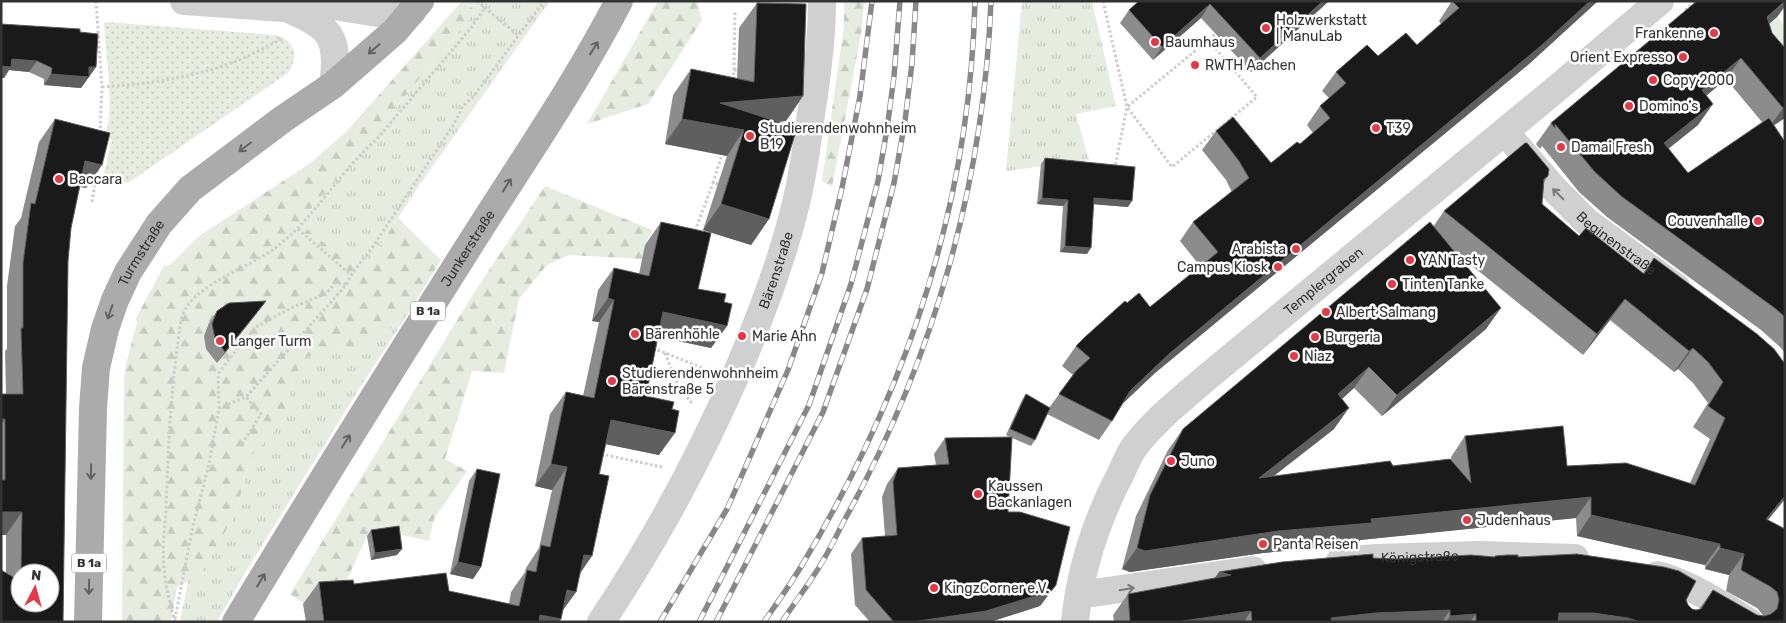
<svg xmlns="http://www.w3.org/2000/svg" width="1786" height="623" viewBox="0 0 1786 623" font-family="Rubik,sans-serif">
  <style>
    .grass { fill: url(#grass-tufts) }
    .forest { fill: url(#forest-firs) }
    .park { fill: url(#park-dots) }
    .garden { fill: #e6ecdf }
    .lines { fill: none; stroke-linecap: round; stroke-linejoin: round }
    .path { stroke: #cdcdcd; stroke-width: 3; stroke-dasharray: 2.5 2.5; stroke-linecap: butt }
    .minor { stroke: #d0d0d0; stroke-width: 28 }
    .primary { stroke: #ababab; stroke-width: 28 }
    .rail-casing { stroke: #888; stroke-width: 5.5 }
    .rail { stroke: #fff; stroke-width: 4; stroke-dasharray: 11; stroke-linecap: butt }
    .wall { fill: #8c8c8c; fill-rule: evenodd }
    .shaded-wall { fill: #5f5f5f }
    .building { fill: #1a1a1a; stroke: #5f5f5f }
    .oneway { stroke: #636363 }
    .oneway2 { stroke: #7a7a7a }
    .poi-dot { fill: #e63946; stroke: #fff; stroke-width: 2 }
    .labels { text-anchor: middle; stroke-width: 5; stroke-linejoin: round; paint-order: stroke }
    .shield { fill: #fff; stroke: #707070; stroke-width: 1 }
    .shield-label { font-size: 12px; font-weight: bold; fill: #333 }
    .poi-label { font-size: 14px; fill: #333; stroke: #fff; text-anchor: start }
    .street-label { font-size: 14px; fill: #333; stroke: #fff }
  </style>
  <defs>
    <pattern id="grass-tufts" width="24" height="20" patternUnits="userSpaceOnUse" patternTransform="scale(1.25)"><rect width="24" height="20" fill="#e6ecdf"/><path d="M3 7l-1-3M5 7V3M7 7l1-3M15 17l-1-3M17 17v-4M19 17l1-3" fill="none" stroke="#c6cbc0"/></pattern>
    <pattern id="forest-firs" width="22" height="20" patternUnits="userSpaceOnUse" patternTransform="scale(1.25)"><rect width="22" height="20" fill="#e6ecdf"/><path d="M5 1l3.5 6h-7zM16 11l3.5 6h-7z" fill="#c6cbc0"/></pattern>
    <pattern id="park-dots" width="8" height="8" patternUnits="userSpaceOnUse" patternTransform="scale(1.25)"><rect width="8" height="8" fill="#e6ecdf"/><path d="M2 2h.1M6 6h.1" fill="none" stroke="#c6cbc0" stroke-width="1.8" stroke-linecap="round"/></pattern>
  </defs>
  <rect width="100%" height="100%" fill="#fff"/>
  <path class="grass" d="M462 1H550L418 187 362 273 299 223 476 11Z
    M1022 1H1092L1116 106 1076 114 1089 160 1006 171Z
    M408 314 364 381 248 568 217 622H180L188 581 200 575 236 513 250 457 284 420 293 378 306 358 330 348 366 349Z"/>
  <path class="forest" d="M462 1 476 11 299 223 362 273 398 218 441 260 408 314 366 349 330 348 306 358 293 378 284 420 250 457 236 513 200 575 177 587 171 622H122L124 381 126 364 137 323 136 318 164 266 170 265 199 236 309 164 346 132Z
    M658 1H697L702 20 648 104 587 124Z
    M844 1H864L862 29 832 187 822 181 844 26Z
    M545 186 652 230 645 245 643 259 569 255 547 265 519 299 504 373 472 371 445 459 467 471 434 519 429 541 394 533 367 536 337 602 321 601 303 603 290 594 472 296Z"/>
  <path class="park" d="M106 22 275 35C296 40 299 56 288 73L128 183 103 177 112 140 105 138C115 106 106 57 104 23Z"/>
  <path class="garden" d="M1777 17 1785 26V72L1747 42Z"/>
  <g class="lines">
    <path class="path" d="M96 1 102 87 100 133
      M477 1 519 36
      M1103 1 1127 107 1115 167
      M1685 10 1696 1
      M1209 41 1257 97 1172 167 1127 107 1218 32
      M734 70 735 12
      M733 80 734 70H737
      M102 87C147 84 191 78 234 62 250 56 265 47 280 40V36
      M718 184 713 183 723 151
      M92 202 98 167
      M298 229 351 275
      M695 231 713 183
      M653 348 710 371
      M665 353 680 390 693 404
      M219 408 246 397 347 284 351 275 372 248 454 124 463 106 474 96 544 1
      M242 444 261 414 246 397
      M601 454 662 467
      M175 619 193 526 209 464 219 408 218 381 219 373 229 359 256 327 291 308 327 293 335 283 347 284
      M175 622C170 603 165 585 164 566 162 547 165 528 166 509 168 456 170 403 177 350 179 336 179 319 187 306 204 282 251 266 275 248 315 218 339 172 376 140L471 28 485 8"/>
    <g class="minor">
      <path d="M184 1 284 8 308 4 334 6 390 15 412 12"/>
      <path d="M286 8C330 27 340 35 333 85"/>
      <path id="s1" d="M1505 132 1554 189 1587 222 1677 288"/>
      <path id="s2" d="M1340 561 1376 558 1479 555 1575 558"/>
      <path d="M1658 575C1690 584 1721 604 1749 622"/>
      <path d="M1079 595 1253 570"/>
      <path id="s3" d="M601 622C656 540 702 454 741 363 762 313 782 260 795 207 803 177 807 145 811 114 817 77 822 39 822 1"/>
      <path id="s4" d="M1075 622C1080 570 1097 519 1121 473 1125 464 1129 454 1135 446 1155 420 1182 399 1206 378L1555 90 1660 1"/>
    </g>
    <g class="primary">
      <path id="s5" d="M88 622 93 408 96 368 105 329 115 300 128 272 159 224 190 189 283 119 333 85 395 31 420 1"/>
      <path id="s6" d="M236 622C312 496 390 371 469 246 520 165 575 86 619 1"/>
    </g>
    <g class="rail-casing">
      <path id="rail" d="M660 622 727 509 788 370 822 273 842 188 860 96 872 1
        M699 622 809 405 851 284 878 181 887 129 894 76 900 1
        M716 622 823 412 867 289 894 183 905 121 912 63 916 1
        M764 622C777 603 790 585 802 565 906 393 970 203 975 1
        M782 622C792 606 804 591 814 575 826 558 835 538 845 519 933 361 984 182 991 1"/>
    </g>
    <use href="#rail" class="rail"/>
  </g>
  <path class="wall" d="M1139 1H1329L1251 72 1201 18 1153 60 1120 23 1129 10Z
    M1452 1H1598L1529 64 1155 373 1121 405 1112 421 1099 440 1047 414 1035 440 1031 446 1012 438 1008 512 1056 585 1040 606 990 622H870L855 605 851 554 862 538 885 536 882 497 887 484 898 468 936 465 934 454 945 438 1010 437 1006 435 1022 400 1026 394 1049 408 1073 375 1062 366 1076 346 1127 303 1150 307 1200 266 1180 241 1193 222 1232 192 1226 180 1202 150 1216 131 1271 163 1300 144 1313 133 1307 125 1320 106 1329 98 1322 91 1336 72 1378 56 1417 45 1441 24 1439 21Z
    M1785 1V6L1777 17 1769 24 1785 118 1774 125 1785 142V353L1781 348 1761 330 1607 217 1579 192 1542 146 1540 149 1536 144 1551 123ZM1726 79 1762 122 1688 173 1668 149 1698 125 1706 96Z
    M757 3 803 96 786 121 779 122 769 219 751 245 703 230 727 156 665 144 673 95 691 69 737 78 739 28Z
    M1 24 80 32 96 67 81 88 44 85V79L29 72 9 70 4 78H1Z
    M55 119 86 188 80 187 71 228 68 261 63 622H1V570L6 573V535H1V394H6L5 351 7 349V286L15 226 21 218 39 142ZM20 573H50L20 603Z
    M1045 158 1128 207 1094 204 1087 254 1060 252 1063 206 1037 204 1041 164Z
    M1548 176 1544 182 1542 204 1579 236 1643 273 1654 258 1785 364V499L1768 520 1785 622H1114L1113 615 1128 594 1373 558 1397 559 1493 557 1495 556 1518 557 1686 600 1688 605 1692 609 1696 610 1699 609 1713 590 1757 615 1763 616 1762 614 1757 608 1726 591 1729 575 1705 569V565L1577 536 1576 518 1360 540 1357 544 1263 553 1130 572 1122 569 1136 516 1168 450 1183 429 1433 227 1444 211ZM1455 252 1583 355 1610 320 1674 372 1678 369 1693 383 1708 403 1693 427 1710 439 1690 483 1567 466 1465 436 1451 457V460L1274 476 1334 429 1342 399 1354 388 1382 416 1486 329Z
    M661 222 698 289 724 302 727 326 711 348 658 337 646 396 659 455 606 444 576 592 563 610 561 619 559 622H306L303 604 319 582 449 591 509 604 511 592 525 572 526 568 539 548 552 490 535 486 550 414 566 392 583 396 599 322 592 321 598 290 614 268 639 274 645 245Z
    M217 311 257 313 217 363 206 349 204 336 209 323Z
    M477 469 481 567 473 579 450 574 469 481Z
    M371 530 397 555 371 560 367 536Z"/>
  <path class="shaded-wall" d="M1323 1H1329L1251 72 1260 58Z
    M1590 1H1598L1529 64 1155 373 1116 410 1130 391 1169 354Z
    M1785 2V6L1777 17 1752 38 1767 17Z
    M1210 4 1201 18 1153 60 1162 47Z
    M1741 58 1726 79 1687 112 1702 90Z
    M12 59 37 61 29 72 9 70 4 78H1V66Z
    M89 67H96L81 88 44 85 51 74Z
    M803 96 786 121 723 126 744 130 727 156 665 144 682 119 720 103Z
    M1713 104 1698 125 1649 164 1664 143Z
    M1785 107V118L1768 129 1783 108Z
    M85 161 102 165 86 188 69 184Z
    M1042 198 1068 200 1063 206 1037 204Z
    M1094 198 1132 201 1128 207 1090 204Z
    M721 204 769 219 751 245 703 230Z
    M1065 246 1091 248 1087 254 1060 252Z
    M608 298 614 300 599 322 592 321Z
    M1625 299 1610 320 1583 355 1597 334Z
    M266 301 257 313 217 363 225 352Z
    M1501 308 1486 329 1382 416 1397 395Z
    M663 312 727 326 711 348 648 334Z
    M1693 348 1678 369 1674 372 1689 351Z
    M1369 367 1354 388 1324 415 1338 394Z
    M1349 408 1334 429 1244 499 1259 478Z
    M1 419H5L1 425Z
    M611 420 675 433 659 455 595 442Z
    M551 464 567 467 552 490 535 486Z
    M1785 496V499L1751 540 1766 519Z
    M1591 497 1576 518 1360 540 1357 544 1263 553 1130 572 1122 569 1137 548 1371 519Z
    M1 512H22L6 535H1Z
    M1591 515 1720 544 1705 565 1577 536Z
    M1720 548 1744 554 1729 575 1705 569Z
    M402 549 397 555 371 560 375 553Z
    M584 555 592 556 577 578Z
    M458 562 481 567 473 579 450 574Z
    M1219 572 1231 575 1204 593Z
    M1056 585 1040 606 990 622H912Z
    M567 590 576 592 560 614Z
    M1450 610 1442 622H1329L1331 618 1376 613Z
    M1251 611 1244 622H1176Z
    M1559 613H1593L1628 618 1640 622H1553Z
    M1476 614 1470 622H1446L1450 616Z
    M540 615 561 619 559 622H535Z"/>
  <path class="building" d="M1139 1H1323L1260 58 1210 4 1162 47 1129 10Z
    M1452 1H1590L1542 45 1169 354 1130 391 1112 421 1059 394 1076 371 1090 358 1076 346 1085 337 1125 301 1127 303 1139 293 1150 307 1218 252 1193 222 1249 178 1239 161 1216 131 1233 117 1271 163 1297 142 1300 144 1330 118 1320 106 1346 83 1336 72 1367 45 1378 56 1406 33 1417 45 1459 8Z
    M1697 1H1785L1767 17 1772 33 1785 48V107L1783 108 1741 58 1702 90 1713 104 1664 143 1688 173 1769 118 1785 142V317L1776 309 1621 196 1594 171 1555 124V128L1551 123Z
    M757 3 806 4 803 96 720 103 797 128 769 219 721 204 744 130 682 119 691 69 754 82Z
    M1 24 80 29V32L98 34 96 67H89V77L51 74 52 68 37 61 12 59 11 67 1 66Z
    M55 119 110 133 102 165 85 161 71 228 68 261 63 622H2L1 621V570L20 581V603H50V573H21L22 512H1V480H5V419H1V394H23L21 328H23V263L31 203 35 204Z
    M1525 143H1527L1549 169 1548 176 1544 179 1542 204 1579 236 1586 228 1644 274 1654 258 1757 334 1774 349 1785 364V496L1766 519 1785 529V622H1640L1628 618 1593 613H1559L1558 622H1476V614L1450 616V610L1376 613 1331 618 1332 622H1252L1251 611 1176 622H1130L1128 594 1231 575 1219 572 1282 562 1373 554V558L1397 559 1471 555 1495 557V556L1507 555H1518V557L1577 554 1664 567 1679 571 1696 581 1686 600 1688 605 1692 609 1696 610 1701 609 1713 590 1757 615 1764 616 1771 614 1777 609 1779 600 1777 592 1771 587 1741 570 1744 554 1720 548V544L1591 515V497L1371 519 1372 523 1278 531 1145 551 1137 548 1150 495 1183 429 1430 222 1501 308 1397 395 1369 367 1338 394 1349 408 1259 478 1390 461 1393 466 1450 459 1471 483 1465 436 1563 426 1567 466 1626 463 1695 485 1725 418 1708 406 1723 382 1708 362 1693 348 1689 351 1625 299 1597 334 1444 211Z
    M1045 158 1135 167 1132 201 1094 198 1091 248 1065 246 1068 200 1042 198Z
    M661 222 711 233 698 289 726 294 724 302 732 304 727 326 663 312 646 396 674 402 672 409 679 411 675 433 611 420 599 474 609 476 592 556 584 555 576 592 567 590 561 619 540 615 539 622H324L319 582 353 580 354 584 446 573 449 591 519 606 527 570 536 572 541 545 550 547 567 467 551 464 566 392 594 398 614 300 608 298 614 268 649 276Z
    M266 301 225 352 215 338 212 324 217 311 229 303Z
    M1026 394 1050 408 1035 440 1010 429Z
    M1012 437 1008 512H1020L1070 527 1056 585 1051 591 986 611 912 622H894L866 590 862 538 897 535 893 482 898 468 949 464 945 438Z
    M477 469 500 474 481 567 458 562Z
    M399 526 402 549 375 553 371 530Z"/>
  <defs><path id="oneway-shaft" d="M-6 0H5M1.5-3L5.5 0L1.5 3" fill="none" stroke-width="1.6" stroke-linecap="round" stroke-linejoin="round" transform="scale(1.25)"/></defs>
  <g class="oneway">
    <use href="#oneway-shaft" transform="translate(594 48) rotate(-58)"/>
    <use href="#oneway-shaft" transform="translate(374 49) rotate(139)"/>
    <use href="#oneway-shaft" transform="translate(245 147) rotate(143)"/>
    <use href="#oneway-shaft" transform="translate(507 185) rotate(-58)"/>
    <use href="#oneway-shaft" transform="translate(110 312) rotate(109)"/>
    <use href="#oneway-shaft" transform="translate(346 441) rotate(-58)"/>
    <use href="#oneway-shaft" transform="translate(91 472) rotate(91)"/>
    <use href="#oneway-shaft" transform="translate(261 580) rotate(-59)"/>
    <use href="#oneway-shaft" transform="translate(89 587) rotate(91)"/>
  </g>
  <g class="oneway2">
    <use href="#oneway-shaft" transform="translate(1558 194) rotate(-135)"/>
    <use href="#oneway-shaft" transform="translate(1127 589) rotate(-9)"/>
  </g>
  <g class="poi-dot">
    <circle cx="1266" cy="28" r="5"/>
    <circle cx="1714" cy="33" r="5"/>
    <circle cx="1155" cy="42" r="5"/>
    <circle cx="1683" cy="57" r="5"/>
    <circle cx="1195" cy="65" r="5"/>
    <circle cx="1653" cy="80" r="5"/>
    <circle cx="1629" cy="106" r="5"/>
    <circle cx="1376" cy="128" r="5"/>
    <circle cx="750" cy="136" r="5"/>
    <circle cx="1561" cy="147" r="5"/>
    <circle cx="59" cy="179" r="5"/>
    <circle cx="1758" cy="221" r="5"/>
    <circle cx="1296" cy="249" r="5"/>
    <circle cx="1410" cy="260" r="5"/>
    <circle cx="1278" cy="267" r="5"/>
    <circle cx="1392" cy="284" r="5"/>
    <circle cx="1326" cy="312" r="5"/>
    <circle cx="635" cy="334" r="5"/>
    <circle cx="742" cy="336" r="5"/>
    <circle cx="1315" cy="337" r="5"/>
    <circle cx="220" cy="341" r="5"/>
    <circle cx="1294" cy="356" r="5"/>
    <circle cx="612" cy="381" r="5"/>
    <circle cx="1171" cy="461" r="5"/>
    <circle cx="978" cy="494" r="5"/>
    <circle cx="1467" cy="520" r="5"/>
    <circle cx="1263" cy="544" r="5"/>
    <circle cx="934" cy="588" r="5"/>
  </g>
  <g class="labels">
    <g class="shield">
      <rect x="410.5" y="301.5" width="35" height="19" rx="4"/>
      <rect x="71.5" y="553.5" width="35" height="19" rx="4"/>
    </g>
    <g class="shield-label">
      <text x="428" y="315">B 1a</text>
      <text x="89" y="567">B 1a</text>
    </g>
    <g class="poi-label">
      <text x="1276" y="25">Holzwerkstatt<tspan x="1276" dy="16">| ManuLab</tspan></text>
      <text x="1704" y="38" text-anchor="end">Frankenne</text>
      <text x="1165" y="47">Baumhaus</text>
      <text x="1673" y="62" text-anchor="end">Orient Expresso</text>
      <text x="1205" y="70">RWTH Aachen</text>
      <text x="1663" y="85">Copy 2000</text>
      <text x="1639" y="111">Domino's</text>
      <text x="760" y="133">Studierendenwohnheim<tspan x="760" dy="16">B19</tspan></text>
      <text x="1386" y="133">T39</text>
      <text x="1571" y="152">Damai Fresh</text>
      <text x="69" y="184">Baccara</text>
      <text x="1748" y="226" text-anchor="end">Couvenhalle</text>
      <text x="1286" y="254" text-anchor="end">Arabista</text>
      <text x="1420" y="265">YAN Tasty</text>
      <text x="1268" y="272" text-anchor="end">Campus Kiosk</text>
      <text x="1402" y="289">Tinten Tanke</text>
      <text x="1336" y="317">Albert Salmang</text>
      <text x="645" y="339">Bärenhöhle</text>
      <text x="752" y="341">Marie Ahn</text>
      <text x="1325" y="342">Burgeria</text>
      <text x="230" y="346">Langer Turm</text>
      <text x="1304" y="361">Niaz</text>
      <text x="622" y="378">Studierendenwohnheim<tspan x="622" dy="16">Bärenstraße 5</tspan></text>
      <text x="1181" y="466">Juno</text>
      <text x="988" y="491">Kaussen<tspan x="988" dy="16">Backanlagen</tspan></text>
      <text x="1477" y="525">Judenhaus</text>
      <text x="1273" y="549">Panta Reisen</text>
      <text x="944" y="593">KingzCorner e.V.</text>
    </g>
    <g class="street-label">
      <text dy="5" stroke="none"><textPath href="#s1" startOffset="158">Beginenstraße</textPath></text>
      <text dy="5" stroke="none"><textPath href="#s6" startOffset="440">Junkerstraße</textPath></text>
      <text dy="5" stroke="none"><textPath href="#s5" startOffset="379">Turmstraße</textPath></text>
      <text dy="5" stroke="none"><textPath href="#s3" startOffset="394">Bärenstraße</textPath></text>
      <text dy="5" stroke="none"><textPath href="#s4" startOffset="438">Templergraben</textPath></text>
      <text dy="5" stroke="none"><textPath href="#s2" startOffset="80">Königstraße</textPath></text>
    </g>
  </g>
  <rect width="1786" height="623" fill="none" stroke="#333333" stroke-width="5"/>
  <g transform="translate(35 588) rotate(6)"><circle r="24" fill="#ffffff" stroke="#adadad"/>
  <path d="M0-4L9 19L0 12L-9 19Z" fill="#e63946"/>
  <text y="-8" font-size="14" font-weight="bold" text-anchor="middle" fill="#333333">N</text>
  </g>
</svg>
